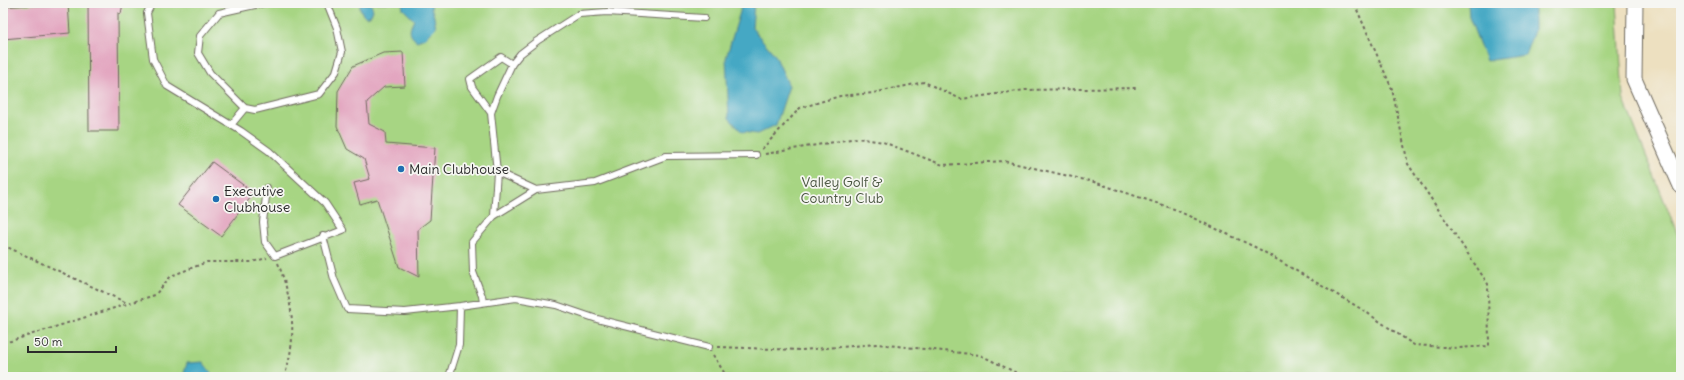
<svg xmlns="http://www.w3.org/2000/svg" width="1684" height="380" viewBox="0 0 1684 380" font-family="Delius,sans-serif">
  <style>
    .green { fill: #a7d583; stroke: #698057 }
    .water { fill: #45a8c4; stroke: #386a78 }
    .building { fill: #e3a6c0 }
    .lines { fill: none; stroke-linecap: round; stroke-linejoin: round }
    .service-casing { stroke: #6f6a5f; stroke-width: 8 }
    .tertiary-casing { stroke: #6f6a5f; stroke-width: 17 }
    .path { stroke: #6f6a5f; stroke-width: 2; stroke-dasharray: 3 3; stroke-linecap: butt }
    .service { stroke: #fff; stroke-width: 6 }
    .tertiary { stroke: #fff; stroke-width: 15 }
    .poi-dot { fill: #1f6fb2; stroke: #f6f6f2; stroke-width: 1.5 }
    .labels { text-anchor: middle; stroke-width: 3.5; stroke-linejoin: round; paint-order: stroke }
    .poi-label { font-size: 14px; fill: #2b2b2b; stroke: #f6f6f2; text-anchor: start }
    .park-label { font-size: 14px; fill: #4a5641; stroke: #f6f6f2 }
  </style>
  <rect width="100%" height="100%" fill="#f6f6f2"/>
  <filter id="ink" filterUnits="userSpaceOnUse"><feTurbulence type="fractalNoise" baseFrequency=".025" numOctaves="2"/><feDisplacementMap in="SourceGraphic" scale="8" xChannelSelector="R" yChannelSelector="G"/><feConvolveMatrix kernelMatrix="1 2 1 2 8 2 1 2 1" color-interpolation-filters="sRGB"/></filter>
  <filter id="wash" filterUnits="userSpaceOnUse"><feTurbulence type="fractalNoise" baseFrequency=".012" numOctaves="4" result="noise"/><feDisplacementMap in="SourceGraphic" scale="16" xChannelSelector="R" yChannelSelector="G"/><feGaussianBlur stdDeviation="0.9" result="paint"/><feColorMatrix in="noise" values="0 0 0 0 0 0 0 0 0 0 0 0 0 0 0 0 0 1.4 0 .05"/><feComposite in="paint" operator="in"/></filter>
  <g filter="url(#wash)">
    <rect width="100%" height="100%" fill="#ede0c0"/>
    <path class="green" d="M3 3H1617L1623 98 1681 243V377H3Z"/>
    <path class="water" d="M360 3 371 4 373 10 371 15 367 17 363 15 360 8Z
      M402 3H432L431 8 433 12 436 27 425 38 417 41C408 35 409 29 414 20L403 9Z
      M741 3H754L752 28 775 55 789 86 776 125 757 134 742 132 729 118 726 58 740 12Z
      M1468 3H1534V31L1525 55 1486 61 1469 17Z
      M203 362 214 377H183L187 363Z"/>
    <g id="blocks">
      <path class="building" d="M53 3H68L70 33 3 39V7Z
        M88 3H123L121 14 118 13 119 131H89Z
        M403 52 405 86 384 87 367 102 369 124 385 132 386 144 435 148 430 220 418 229 419 277 399 267 377 199 360 204 354 183 370 179 364 159 347 149 337 126 338 91 353 66 383 53Z
        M212 162 254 193 221 236 178 205Z"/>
    </g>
  </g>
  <g filter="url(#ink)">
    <use href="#blocks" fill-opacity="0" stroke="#6f6a5f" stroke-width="1"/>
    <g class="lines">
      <g class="service-casing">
        <path id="service" d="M152 3 147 13 153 59 167 86 241 131 269 151 325 203 343 230 275 256 265 242 263 222 267 188
          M264 3 219 13 200 36 198 53 210 73 245 108 255 110 319 94 336 72 342 52 337 28 327 3
          M491 113 472 87 470 79 501 57 512 64
          M231 125 245 108
          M497 172 536 190
          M494 216 497 172 491 113 497 96 512 64 520 54 537 41 579 14 607 12 704 18
          M323 236 334 279 347 309 405 312 460 306 516 298 556 305 597 319 709 347
          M483 303 482 296 473 272 472 242 494 216 536 190 595 183 666 156 756 155
          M449 377 459 345 460 306"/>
      </g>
      <g class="tertiary-casing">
        <path id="tertiary" d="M1635 3 1634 79 1681 186"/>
      </g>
      <path class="path" d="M762 149 800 108 840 96 873 93 924 82 961 99 1025 90 1137 88
        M765 154 857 138 883 142 943 165 1004 161 1094 182 1174 209 1259 249 1363 310 1414 345 1458 348 1489 346 1488 284 1408 164 1392 89 1354 3
        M3 245 127 303
        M278 263C293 302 298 337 284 377
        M3 342 11 341 155 295 171 276 207 262H252L267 258
        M718 347 801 350 878 344 980 355 1025 377
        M713 355 727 377"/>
      <use href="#service" class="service"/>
      <use href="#tertiary" class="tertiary"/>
    </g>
  </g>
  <g class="poi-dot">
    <circle cx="401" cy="169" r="4"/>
    <circle cx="216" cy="199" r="4"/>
  </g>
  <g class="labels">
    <g class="poi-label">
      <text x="409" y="174">Main Clubhouse</text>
      <text x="224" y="196">Executive<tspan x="224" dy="16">Clubhouse</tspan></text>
    </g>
    <g class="park-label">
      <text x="842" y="187">Valley Golf &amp;<tspan x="842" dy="16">Country Club</tspan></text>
    </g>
  </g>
  <rect width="1684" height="380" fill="none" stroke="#f6f6f2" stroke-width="16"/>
  <path d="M28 346v6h88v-6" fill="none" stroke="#2b2b2b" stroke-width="2"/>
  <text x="34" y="346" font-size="12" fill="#2b2b2b" stroke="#f6f6f2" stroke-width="3" paint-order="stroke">50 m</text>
</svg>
